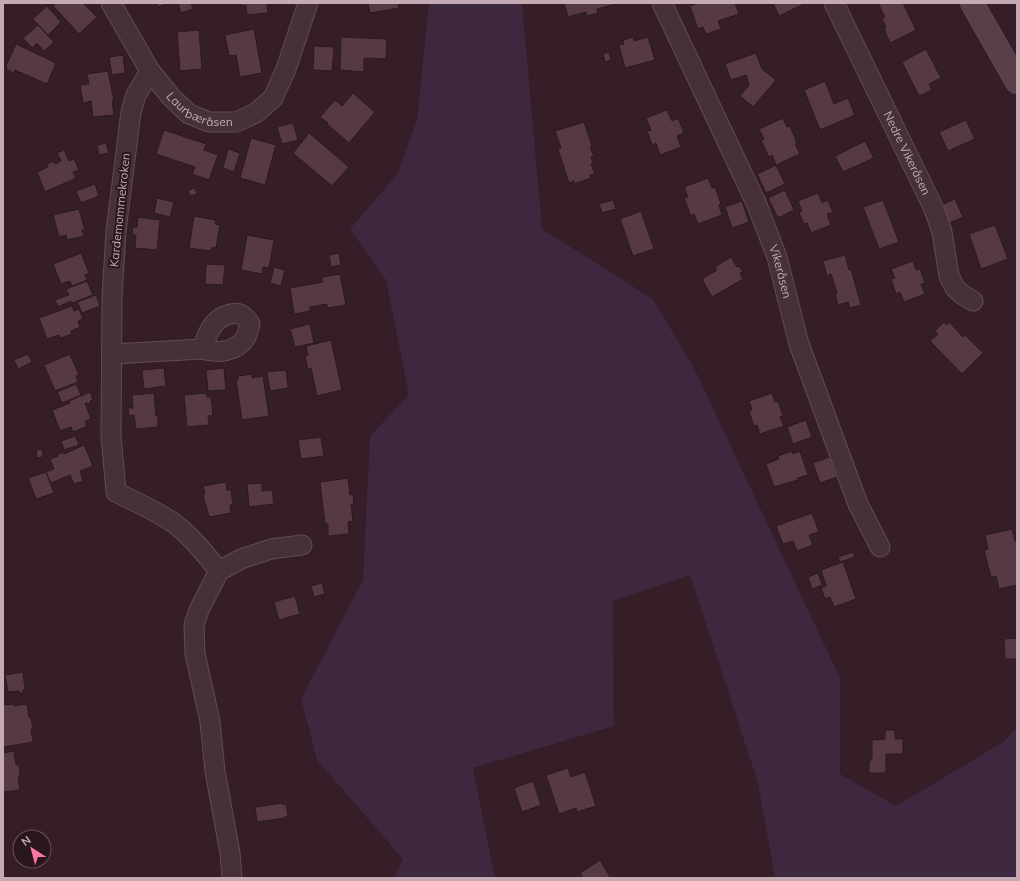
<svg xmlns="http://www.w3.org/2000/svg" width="1020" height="881" viewBox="0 0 1020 881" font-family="Mulish,sans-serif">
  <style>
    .green { fill: #3d283f }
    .building { fill: #563945; stroke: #2c1920 }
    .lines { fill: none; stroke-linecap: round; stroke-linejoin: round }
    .street-casing { stroke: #614c53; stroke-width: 21 }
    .secondary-casing { stroke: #614c53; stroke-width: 24 }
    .street { stroke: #463139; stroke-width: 19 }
    .secondary { stroke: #593f48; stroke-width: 22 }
    .labels { text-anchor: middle; stroke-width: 4; stroke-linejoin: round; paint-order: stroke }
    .street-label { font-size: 12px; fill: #c3aab3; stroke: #2a171e }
  </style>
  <rect width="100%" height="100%" fill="#351e27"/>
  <path class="green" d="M429 3H522L542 229 653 299 694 368 840 678V774L896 806 1005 741 1017 727V878H775L758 783 690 575 613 601 614 726 473 768 495 878H394L403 859 317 760 301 699 363 580 370 436 409 395 386 280 350 229 398 173 417 119Z"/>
  <path class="building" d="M56 3H83L97 17 79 34 53 6Z
    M157 3H169L158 7Z
    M178 3H191L193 9 181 13Z
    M241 3H267L268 13 247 15 246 5 242 6Z
    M368 3H398L399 8 370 13Z
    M564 3H619L597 9 598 13 587 16 586 12 568 17Z
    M698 3H735L739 14 718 21 721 29 706 34 703 27 698 29 690 6Z
    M773 3H804V4L779 16Z
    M878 3H903L916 30 890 43 884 29 886 28 882 18 885 17Z
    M47 6 61 22 48 35 33 19Z
    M38 25 54 42 44 51 37 43 32 48 23 38Z
    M254 29 262 73 240 77 236 55 229 56 225 35Z
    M199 30 202 69 180 71 177 32Z
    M341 37 387 39 386 59 364 58V72L340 70Z
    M633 37 634 41 648 37 655 60 625 68 619 45 624 44 623 40Z
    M16 44 56 63 47 84 15 70 14 73 6 69 7 66H6Z
    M314 46 334 47 332 71 313 70Z
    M926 49 941 78 929 84 932 90 919 96 902 62Z
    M609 52 611 60 605 62 603 54Z
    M756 53 762 69 776 80 753 107 740 96 749 85 746 75 731 80 725 64Z
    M123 55 125 73 112 75 109 57Z
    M108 71 114 101H112L114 115 93 117 91 101 83 103 80 85 89 84 87 74Z
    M825 81 834 104 848 98 855 115 820 130 804 90Z
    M353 93 375 112 349 143 327 124 328 123 320 117 335 100 342 106Z
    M667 110 672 121 678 118 684 133 677 136 681 147 660 155 656 143 652 145 647 131 651 130 646 118Z
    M783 118 787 127 790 126 797 143 795 144 800 154 776 165 772 155 769 157 761 140 764 139 759 129Z
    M966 120 975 139 948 151 939 132Z
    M584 122 592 146 590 147 594 156 591 157 593 163 591 164 595 174 590 175 591 178 574 184V181L569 183 558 149 561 148 555 131Z
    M293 123 298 140 282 144 277 127Z
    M164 130 206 144 204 150 218 155 209 180 192 174 195 167 156 154Z
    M309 133 349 167 332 186 293 153Z
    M251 138 276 145 265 185 240 178Z
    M865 141 874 158 843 172 835 156Z
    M106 143 109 153 99 155 97 145Z
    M228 149 240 153 234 172 223 168Z
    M64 150 69 161 74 159 79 170 73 172 76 178 45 192 37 172 48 167 47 164 54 161 55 164 61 161 57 153Z
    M776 165 785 184 766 193 757 174Z
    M708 178 712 188 715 187 721 204 719 205 722 215 698 224 694 214 691 216 684 198 688 197 684 187Z
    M95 184 99 196 81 203 76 191Z
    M195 188 197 194 190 196 188 190Z
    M785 190 794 210 778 218 768 198Z
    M818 193 822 203 828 200 833 212 827 214 831 225 811 233 807 223 804 224 799 212 802 211 798 201Z
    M157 198 174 202 170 217 154 213Z
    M955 199 963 217 947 224 939 206Z
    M613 200 616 209 602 213 599 204Z
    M883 200 899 242 879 249 863 207Z
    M742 201 749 222 732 228 725 207Z
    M79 209 85 230H82L84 236 67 240 66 235 59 237 53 215Z
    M641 211 654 249 633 256 620 219Z
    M194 216 216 220 215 224 220 225 216 248 212 247 211 251 189 248Z
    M138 217 160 220 157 250 135 248 136 235H132L133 227H137Z
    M995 225 1008 259 981 269 969 234Z
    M247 235 274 240 269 268 263 267 262 274 241 270Z
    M81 253 89 273 85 275 87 280 72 286 70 281 61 284 53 264Z
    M339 253 341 265 331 267 329 255Z
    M845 255 849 270 851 269 861 305 850 308 848 302 838 305 835 293H837L831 274 827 276 823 261Z
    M731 257 737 267 739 266 743 272 740 273 743 279 712 297 702 279 717 270 715 267Z
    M913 261 916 270 920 269 925 283 921 284 925 294 904 302 900 292 896 294 891 279 895 278 891 269Z
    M206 264 225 265 223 285 205 284Z
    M274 267 285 270 281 286 270 283Z
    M340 274 346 305 327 308V304L310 307V311L294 314 290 288 323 282 322 277Z
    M87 281 93 295 72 303 71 301 58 307 55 300 69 295 66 289Z
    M96 295 100 306 82 313 77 302Z
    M72 306 74 311 79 309 83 319 78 321 80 327 71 331 72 334 60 338 59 335 47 339 39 318Z
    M944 322 947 325 949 322 963 337 965 335 983 353 962 374 930 341 938 334 935 331Z
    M310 324 314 343 295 347 290 329Z
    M331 340 342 390 317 396 311 368 308 369 305 356 308 355 306 346Z
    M28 354 32 362 18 369 14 360Z
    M70 354 79 375 76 376 78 382 55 391 44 365Z
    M164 368 166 386 144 389 142 370Z
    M224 368 226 390 208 391 206 370Z
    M286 370 288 388 270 391 267 372Z
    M252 374V378L263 376 269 416 242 420 236 380H238V376Z
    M76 384 81 395 62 403 57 392Z
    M90 392 93 400 90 401 91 403 88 404 87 403H85L91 419 85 421 87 426 73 432 71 427 60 431 52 410 70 403 69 401Z
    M154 393 156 416H158V424H157L158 427 136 429 134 415 129 416 128 408H133L132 395Z
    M206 393 207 397H211L213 415 208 416 209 425 187 427 184 395Z
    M772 393 775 402 778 401 783 416 780 417 784 426 760 434 757 425 754 426 749 411 752 410 749 401Z
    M806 420 812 437 793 444 787 427Z
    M75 436 79 445 64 450 61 441Z
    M321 437 324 456 301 459 298 440Z
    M84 445 93 466 80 471 83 481 74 484 70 475 51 483 46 472 54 469 50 459 58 456 57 455 63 452 64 454Z
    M42 449 43 457 37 458 36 450Z
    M792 451 793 454 800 451 808 475 797 478 798 480 774 487 766 464 779 459 778 456Z
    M830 457 837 477 820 483 813 463Z
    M46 472 54 493 36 499 28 478Z
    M348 478 350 495 353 494 354 504H351L353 521 348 522 349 534 328 536V524H325L320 482Z
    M226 482 227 490H231L233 505H230L231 513 209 517 203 495 205 494 203 486Z
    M262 483V491L272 490 274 504 249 507 247 484Z
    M812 513 819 532 809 535 813 545 797 551 793 541 783 544 776 526Z
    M1012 529 1015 541H1017V585L999 589 996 576 991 577 984 550 988 549 985 535Z
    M853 552 855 557 840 562 838 557Z
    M843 562 856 599 834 607 830 597 825 599 821 588 826 586 821 570Z
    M818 573 822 585 812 589 808 577Z
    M322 583 325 594 314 597 311 586Z
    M295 596 300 614 279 620 274 602Z
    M1017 638V659H1005L1004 639Z
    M23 672 25 689 23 690V693H19V691L8 692 5 675Z
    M14 704V706L27 704 29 717H31L33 729H31L33 742 3 747V705Z
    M885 730H895V739H903V754H886V771L884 773H869V762L872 758V740L885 739Z
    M14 751 16 765 19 764 20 776 18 777 20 790 3 792V753Z
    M568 768 571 777 585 772 596 806 577 812 576 808 559 814 546 775Z
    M533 781 541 805 522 812 514 788Z
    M283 803V805L286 804 288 816 285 817V818L257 822 255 807Z
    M600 860 610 877 608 878H583L580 873Z"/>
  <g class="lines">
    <g class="street-casing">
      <g id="street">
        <path id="s1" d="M111 3 150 71 172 98 189 114 209 122H236L256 113 273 98 286 69 308 3"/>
        <path id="s2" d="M662 3 757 205 777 257 799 344 858 504 880 547"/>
        <path id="s3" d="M834 3 934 209 942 232 949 276 955 288 963 295 973 301"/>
        <path d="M150 71 136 95 131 112 116 231 112 297 111 436 116 492C135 502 157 511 175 524 192 537 206 555 219 571L199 610 194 625 195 654 210 721 215 771 230 853 232 878"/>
        <path d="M113 354 202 349C218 354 237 352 246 337 248 333 249 328 250 324 248 321 245 317 242 315 237 312 232 313 227 315 212 320 207 335 202 349"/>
        <path d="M219 571 241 559 271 549 302 545"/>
      </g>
    </g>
    <g class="secondary-casing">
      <path id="secondary" d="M972 3 1017 82"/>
    </g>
    <use href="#street" class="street"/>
    <use href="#secondary" class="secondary"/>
  </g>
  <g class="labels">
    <g class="street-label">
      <text dy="4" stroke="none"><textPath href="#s1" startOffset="145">Laurbæråsen</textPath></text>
      <text dy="4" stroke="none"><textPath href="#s3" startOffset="167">Nedre Vikeråsen</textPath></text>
      <text transform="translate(120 210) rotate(-84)" y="4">Kardemommekroken</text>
      <text dy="4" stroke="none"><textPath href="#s2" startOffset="294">Vikeråsen</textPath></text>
    </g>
  </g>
  <rect width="1020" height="881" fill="none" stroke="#c3aab3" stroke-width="8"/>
  <g transform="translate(32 849) rotate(324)"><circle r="19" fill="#2a171e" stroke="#67525a"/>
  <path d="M0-3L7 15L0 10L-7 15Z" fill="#fb78a5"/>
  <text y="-6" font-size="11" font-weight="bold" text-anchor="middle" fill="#c3aab3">N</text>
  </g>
</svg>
